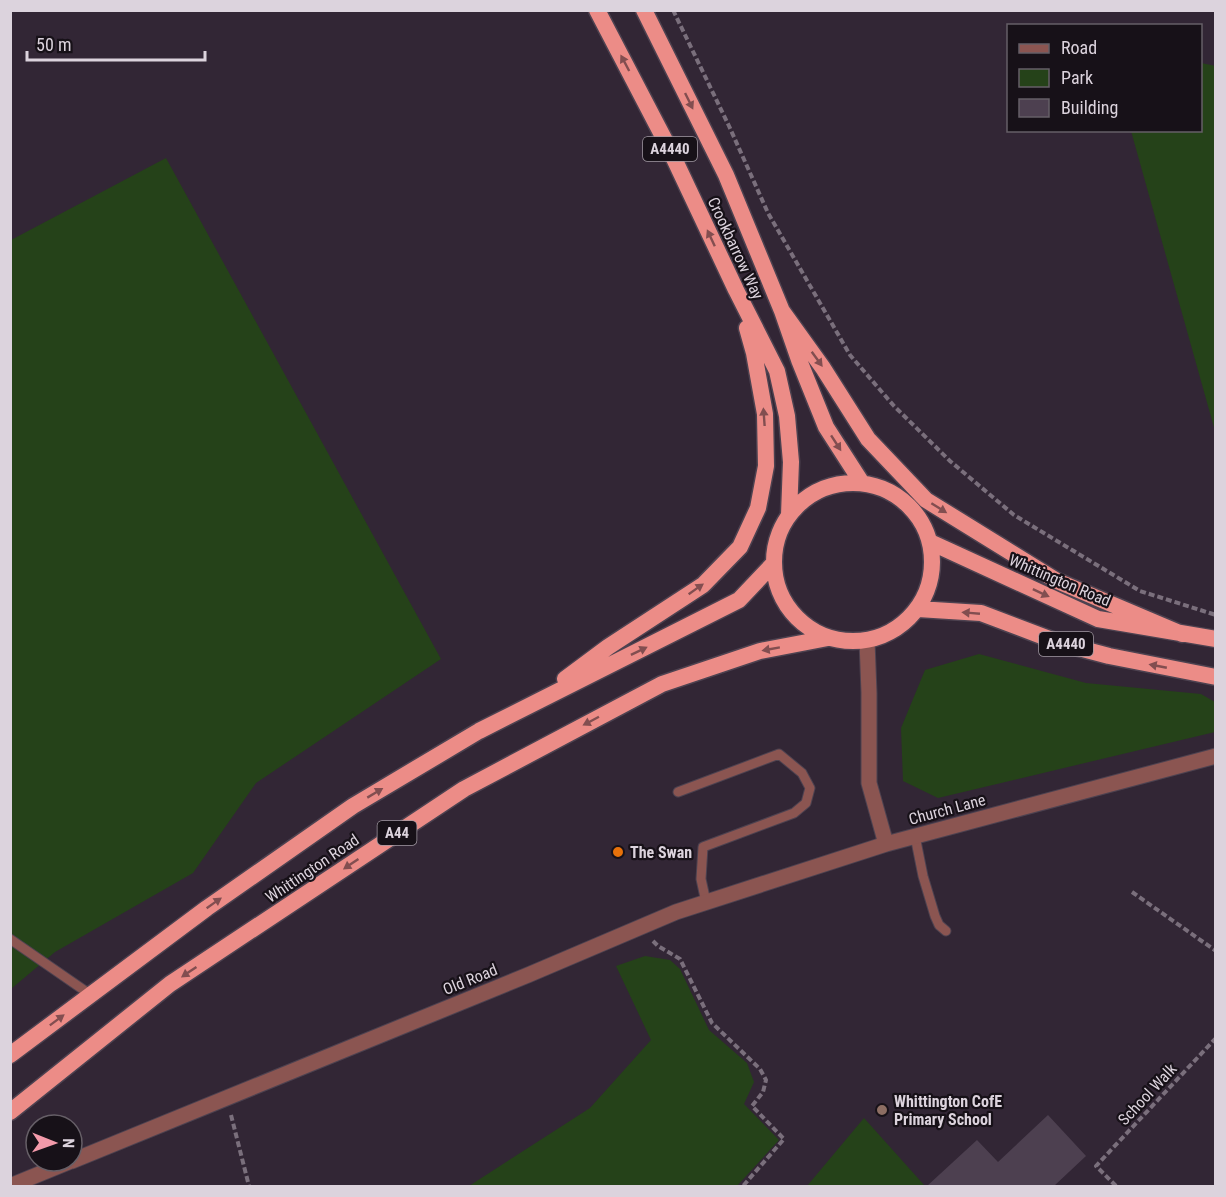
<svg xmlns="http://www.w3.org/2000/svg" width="1226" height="1197" viewBox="0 0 1226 1197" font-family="'Roboto Condensed',sans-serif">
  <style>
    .green { fill: #254219 }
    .building { fill: #4d4050 }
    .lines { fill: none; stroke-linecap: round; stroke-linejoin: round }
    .service-casing { stroke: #4d4250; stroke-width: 11 }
    .minor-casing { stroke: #4d4250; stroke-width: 17 }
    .trunk-casing { stroke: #4d4250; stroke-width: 19 }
    .path { stroke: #7a6f7c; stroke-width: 4; stroke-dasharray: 6 3; stroke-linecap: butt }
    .service { stroke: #8b5551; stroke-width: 9 }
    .minor { stroke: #8b5551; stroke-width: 15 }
    .trunk { stroke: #ec8c87; stroke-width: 16 }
    .oneway { fill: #824e50 }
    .food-dot { fill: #e8710a; stroke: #171118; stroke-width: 2 }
    .education-dot { fill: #8d6e63; stroke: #171118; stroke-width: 2 }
    .labels { text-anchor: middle; stroke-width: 4.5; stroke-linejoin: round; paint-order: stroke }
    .shield { fill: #171118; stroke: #a199a2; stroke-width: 1.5 }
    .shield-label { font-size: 15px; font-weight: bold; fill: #dcd3dd }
    .street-label { font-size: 16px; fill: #dcd3dd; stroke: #171118 }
    .poi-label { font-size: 16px; font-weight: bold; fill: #dcd3dd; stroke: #171118; text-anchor: start }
  </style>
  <rect width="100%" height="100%" fill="#322635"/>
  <path class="green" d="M1201 63 1216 66 1215 431 1131 131 1200 130Z
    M166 158 441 659 256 783 193 873 55 952 11 989V240Z
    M979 654 1086 683 1201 694 1215 702V732L938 798 903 781 901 728 925 670Z
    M645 956 670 960 680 969 709 1030 747 1063 754 1082 744 1104 779 1140 737 1186H469L590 1108 651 1040 616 966Z
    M864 1118 925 1186H807Z"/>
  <path class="building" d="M1048 1115 1086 1156 1054 1186H927L977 1140 998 1162Z"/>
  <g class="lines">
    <g class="service-casing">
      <path id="service" d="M678 792 779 754 802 773 810 788 806 803 794 813 703 847 701 879 706 902
        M915 836 923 876 935 916 939 925 946 931
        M10 939 91 995"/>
    </g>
    <g class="minor-casing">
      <path id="minor" d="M867 641 869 693V783L886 844
        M72 1161 528 975 676 912 886 844 1216 756
        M10 1186 71 1161"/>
    </g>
    <g class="trunk-casing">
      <path id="trunk" d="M597 10 670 150 736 290 777 371 787 416 791 462 789 515
        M644 10 726 175 782 311 799 360 826 427 862 483
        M782 311 823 368 868 439 926 500 1057 581 1182 634
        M774 562a79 79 0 1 1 158 0a79 79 0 1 1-158 0Z
        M930 542 1098 619 1216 639
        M918 609 981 613 1060 643 1109 656 1216 677
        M565 679 608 647 703 585 740 547 758 508 766 466 765 414 754 353 747 328
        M10 1055 207 908 353 806 479 731 739 600 773 564
        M10 1112 170 984 464 789 662 684 760 651 828 638"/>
    </g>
    <path class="path" d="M673 10 729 126 768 213 850 355 894 406 950 461 1014 515 1140 591 1216 615
      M1132 892 1216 951
      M653 941 658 946 680 959 712 1023 760 1069 766 1080 763 1092 752 1106 784 1139 743 1186
      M231 1115 249 1186
      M1116 1186 1096 1166 1216 1038"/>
    <use href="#service" class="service"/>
    <use href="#minor" class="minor"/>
    <use href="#trunk" class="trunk"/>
  </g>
  <defs><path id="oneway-solid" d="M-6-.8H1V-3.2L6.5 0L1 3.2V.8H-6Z" transform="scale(1.5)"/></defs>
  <g class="oneway">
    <use href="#oneway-solid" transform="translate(625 63) rotate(-118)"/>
    <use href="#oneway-solid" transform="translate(689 101) rotate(64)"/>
    <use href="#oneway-solid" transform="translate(711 238) rotate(-115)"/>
    <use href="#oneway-solid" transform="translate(817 359) rotate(54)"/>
    <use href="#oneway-solid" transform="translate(764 417) rotate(-94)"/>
    <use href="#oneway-solid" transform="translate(836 443) rotate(57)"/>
    <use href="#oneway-solid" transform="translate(939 508) rotate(32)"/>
    <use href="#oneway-solid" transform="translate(696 589) rotate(-35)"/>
    <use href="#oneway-solid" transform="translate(1041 593) rotate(25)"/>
    <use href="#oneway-solid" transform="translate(971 613) rotate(-175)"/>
    <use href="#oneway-solid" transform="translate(771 649) rotate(170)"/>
    <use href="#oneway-solid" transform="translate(639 651) rotate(-26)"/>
    <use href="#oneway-solid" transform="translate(1158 666) rotate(-169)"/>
    <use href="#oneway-solid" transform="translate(591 721) rotate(152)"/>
    <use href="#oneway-solid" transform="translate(375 793) rotate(-31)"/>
    <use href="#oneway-solid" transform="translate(351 864) rotate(146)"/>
    <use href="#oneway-solid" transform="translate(214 903) rotate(-35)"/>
    <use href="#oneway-solid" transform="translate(189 972) rotate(146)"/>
    <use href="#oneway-solid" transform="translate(57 1020) rotate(-37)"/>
  </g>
  <circle class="food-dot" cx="618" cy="852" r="6"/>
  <circle class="education-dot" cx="882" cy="1110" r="6"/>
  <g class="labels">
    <g class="shield">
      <rect x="643" y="137" width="54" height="24" rx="4.5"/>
      <rect x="1039" y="632" width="54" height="24" rx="4.5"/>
      <rect x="377.5" y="821" width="39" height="24" rx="4.5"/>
    </g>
    <g class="shield-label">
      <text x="670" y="154">A4440</text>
      <text x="1066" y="649">A4440</text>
      <text x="397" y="838">A44</text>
    </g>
    <g class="street-label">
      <text transform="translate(736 248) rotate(65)" y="6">Crookbarrow Way</text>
      <text transform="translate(1060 580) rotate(23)" y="6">Whittington Road</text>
      <text transform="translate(947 809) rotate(-15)" y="6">Church Lane</text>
      <text transform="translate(312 868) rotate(-34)" y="6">Whittington Road</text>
      <text transform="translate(470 979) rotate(-22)" y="6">Old Road</text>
      <text transform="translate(1147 1094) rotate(-47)" y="6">School Walk</text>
    </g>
    <g class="poi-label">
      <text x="630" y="858">The Swan</text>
      <text x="894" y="1107">Whittington CofE<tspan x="894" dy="18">Primary School</tspan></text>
    </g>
  </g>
  <rect width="1226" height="1197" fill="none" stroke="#dcd3dd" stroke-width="24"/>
  <rect x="1007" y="24" width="195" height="108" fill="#171118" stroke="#665f67" stroke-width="1.5"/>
  <rect x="1019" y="44" width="30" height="9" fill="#8b5551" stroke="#665f67" stroke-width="1.5"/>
  <text x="1061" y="54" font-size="18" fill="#dcd3dd">Road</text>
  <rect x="1019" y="69" width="30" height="18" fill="#254219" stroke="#665f67" stroke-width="1.5"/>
  <text x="1061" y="84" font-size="18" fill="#dcd3dd">Park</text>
  <rect x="1019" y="99" width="30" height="18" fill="#4d4050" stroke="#665f67" stroke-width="1.5"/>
  <text x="1061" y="114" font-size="18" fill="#dcd3dd">Building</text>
  <g transform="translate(54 1143) rotate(91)"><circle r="28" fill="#171118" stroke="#665f67" stroke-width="1.5"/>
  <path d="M0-4.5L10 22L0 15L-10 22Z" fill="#f39aaa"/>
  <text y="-9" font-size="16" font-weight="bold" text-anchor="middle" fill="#dcd3dd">N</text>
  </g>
  <path d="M27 51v9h178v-9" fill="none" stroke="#dcd3dd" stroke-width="3"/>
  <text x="36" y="51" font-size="18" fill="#dcd3dd" stroke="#171118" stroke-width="4.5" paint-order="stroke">50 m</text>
</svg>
